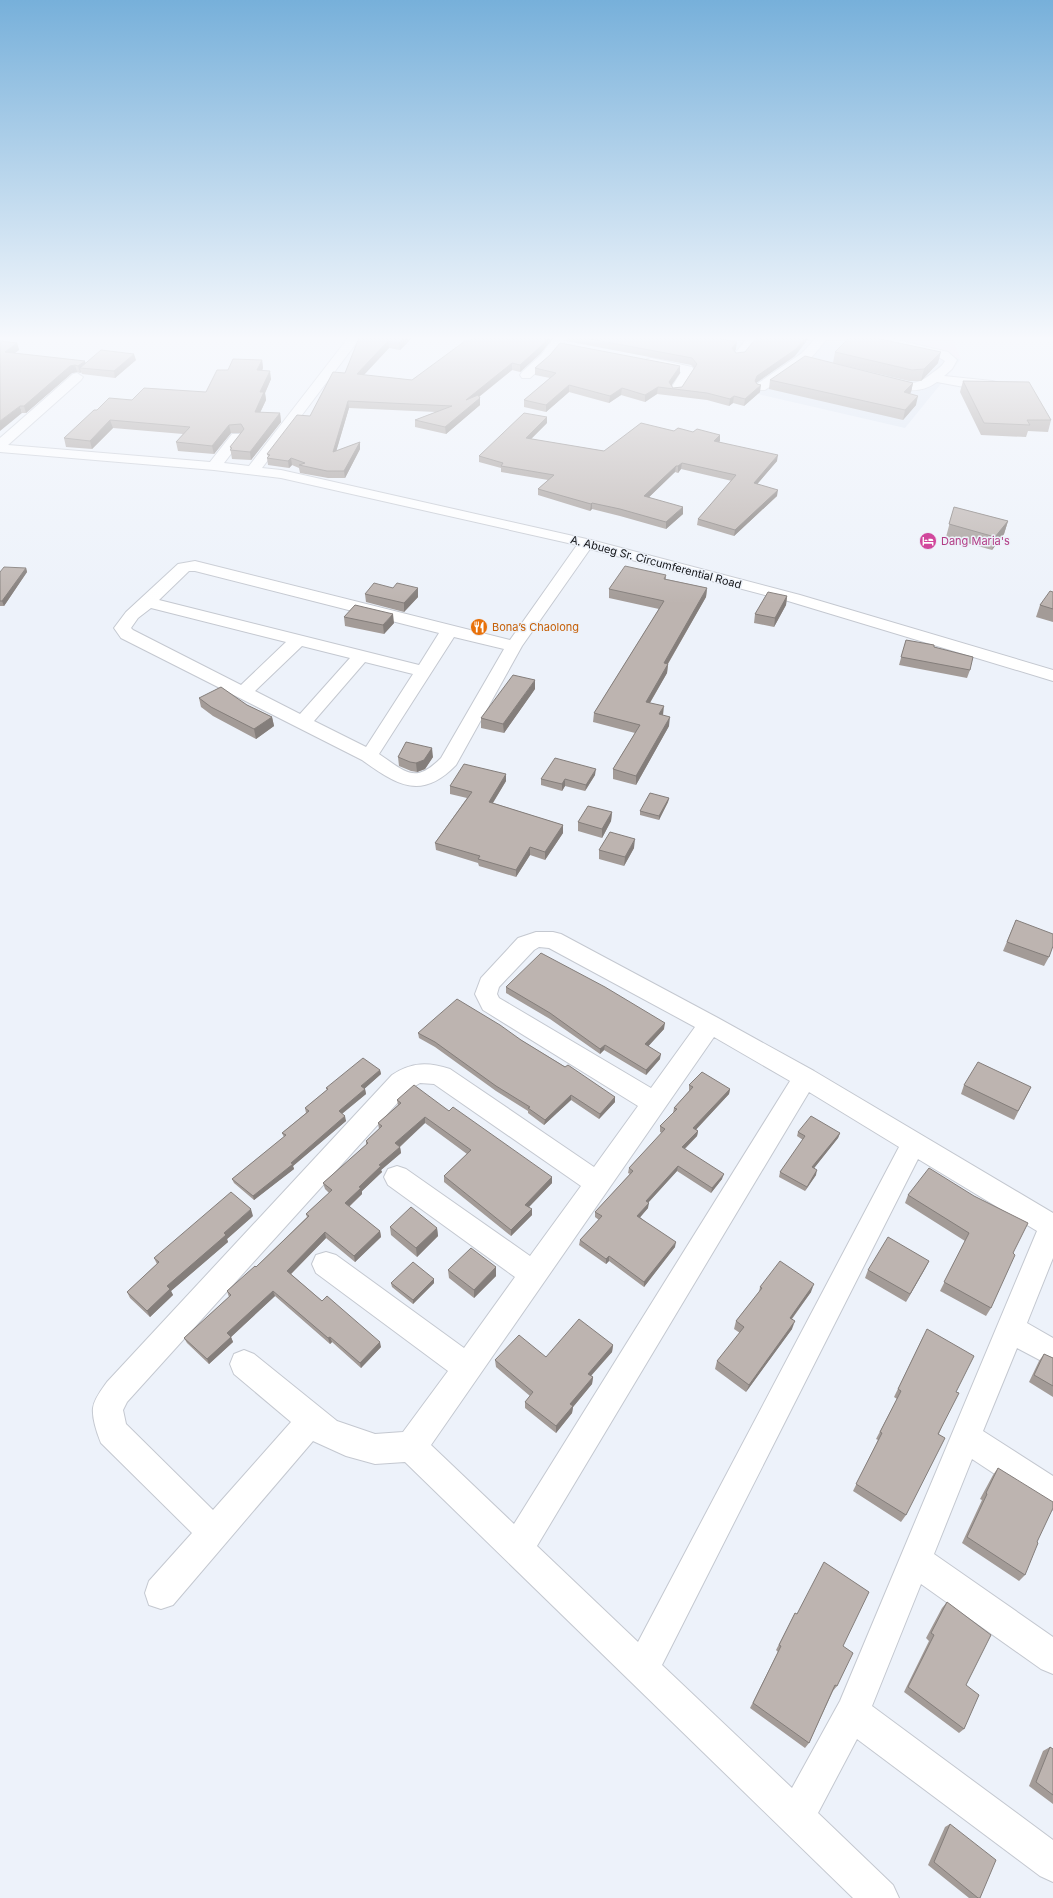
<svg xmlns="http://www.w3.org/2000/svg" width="1053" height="1898" viewBox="0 0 1053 1898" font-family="Inter,sans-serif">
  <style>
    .built { fill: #dbe4f1 }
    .industrial { fill: #f5e1f1 }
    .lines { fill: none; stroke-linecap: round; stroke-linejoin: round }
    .minor-casing { stroke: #c4c8d0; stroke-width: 2 }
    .minor { fill: #fff; fill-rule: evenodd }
    .wall { fill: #a39b97 }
    .shaded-wall { fill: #847e7b }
    .building { fill: #bdb4b0; stroke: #847e7b }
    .labels { text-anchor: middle; stroke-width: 3; stroke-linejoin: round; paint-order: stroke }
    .far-hotel-label { font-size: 11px; fill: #b23c85; stroke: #edf2fa; text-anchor: start }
    .far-street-label { font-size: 11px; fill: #101114; stroke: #edf2fa }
    .far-food-label { font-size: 11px; fill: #c56008; stroke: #edf2fa; text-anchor: start }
  </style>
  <rect width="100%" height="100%" fill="#edf2fa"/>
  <path class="built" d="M606 338H877L961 359 905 428 732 388 756 365Z"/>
  <path class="industrial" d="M877 338H952L961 359Z"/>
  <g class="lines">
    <g class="minor-casing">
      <path id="minor" d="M348 338H360L262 468 281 470 591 540 800 595 1053 670V681L788 601 590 549 522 646 456 765C421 801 397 785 362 760L121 638 114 628 126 612 178 564 195 561 510 640 577 545 281 478 214 470 0 452V438L73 374 77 373 83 377 81 380 8 445 210 462 232 434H242L244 437 224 463 249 466ZM189 571H195L439 633 419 665 159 600ZM151 608 286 642 241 685 133 630 131 628 138 618ZM454 637 504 649 441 758C415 784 407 773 379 754ZM302 646 350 658 300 714 255 691ZM365 662 413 674 366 747 314 721Z
        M554 338H566L549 361 530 378H522L520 375 522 372 541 355Z
        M748 338H760L743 358H735L733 355Z
        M816 338H828L810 359 765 390H757L755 387 757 384 802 353Z
        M869 338H889L948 352 957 360 952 369 944 376 992 381 996 382 998 385 996 388 992 389 964 387 937 382C918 396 900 389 879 384L877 381 879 378C900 373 907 394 931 374 936 370 942 367 945 361L940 358 871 341Z
        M651 358 692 367 694 370 680 393H672L670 390 681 372 647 365 645 362 647 359Z
        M536 932H553L561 934 718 1018 814 1071 1053 1213V1258L1027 1323 1053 1338V1367L1017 1348 983 1431 1053 1476V1510L1042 1505 972 1459 934 1554 1053 1637V1674L1041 1669 921 1584 872 1706 1053 1840V1882L1040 1876 857 1739 818 1813 893 1885 899 1898H853L405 1462 375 1464 346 1456 313 1441 173 1605 161 1609 149 1605 145 1593 149 1581 192 1533 101 1443C97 1433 92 1418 93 1408 94 1399 102 1389 107 1382L392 1075C412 1062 428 1062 450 1069L594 1167 638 1106 483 1010 475 994 481 978 518 938ZM539 947 549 948 695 1027 651 1088 499 998 497 994 499 987 534 950ZM714 1037 790 1081 514 1524 431 1445ZM420 1083 434 1084 581 1186 530 1256 406 1169 397 1166 388 1169 384 1177 388 1185 515 1277 464 1348 336 1255 326 1252 316 1255 312 1264 316 1273 448 1371 403 1432 375 1434 337 1421 254 1354 244 1350 234 1354 230 1364 234 1374 291 1422 213 1510 126 1424 123 1410 127 1402 410 1089ZM809 1092 899 1147 638 1642 537 1546ZM918 1159 1037 1231 840 1701 792 1788 662 1665Z"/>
    </g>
    <use href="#minor" class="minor"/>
  </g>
  <path class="wall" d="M359 338H412L400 350 389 348 364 375 412 380 474 338H553L540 354 520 372 512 370 479 397 480 398V405L446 434 415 427V420L436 412 349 408 336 451 360 442V449L345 478H328L300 473 299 468 292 465 289 468 268 465 267 458 268 456 267 454 310 416 345 373Z
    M566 338H715L736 349 735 351 736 353 795 356 756 383 760 392 744 406 733 403 729 406 707 400 657 394 645 402 621 395 609 403 569 392 546 412 524 407V400L550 378 535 375V368L680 373 671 385 673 388 682 387 694 368 691 365 686 364 566 341Z
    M880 339 938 363 921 381H909L833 363 835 352Z
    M0 341 17 343 19 350 14 353 86 363 136 360 115 378 82 374 81 372 80 373 77 372 72 373 26 413H22Z
    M262 360 263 368 262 371 271 379 265 393 266 400 260 413H280L281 422 251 460 232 459 230 447 241 433H231L214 454 178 451 176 442 183 434 113 428 92 449 66 447 64 438 97 410 132 400 206 392 228 370Z
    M770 380 913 383 911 392 910 394 916 405 903 420 769 389Z
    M963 381 1051 420 1048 432 1028 431 1026 437 981 435 960 392Z
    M547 423 531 439 604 451 674 431 720 441 719 442 777 461 757 484 777 496 734 536 697 525 698 519 732 481 681 469 678 473 675 472 649 497 683 514 666 529 620 516 592 509 590 511 538 495V489L548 480 501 472V468L479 462V456Z
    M954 507 1008 521 1004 534 992 550 946 537Z
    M26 568 27 572 4 606H0V572Z
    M666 575V579L707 588 706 597 668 664 667 673 650 703 663 715 669 726 636 785 613 779V769L635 733 593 722 594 713 659 609 609 598V589Z
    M418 588V597L404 612 366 602 365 594Z
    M1053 592V622L1036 617 1040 605Z
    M787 596 786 605 774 627 754 623 755 614Z
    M344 617 394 623 384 634 345 626Z
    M906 640 934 647 970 670 967 678 899 665Z
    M535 689 504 733 481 728V718Z
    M199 698 247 705 272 717 274 726 256 739 213 716 201 707Z
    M398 757H433L425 769 417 772 411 771 399 766Z
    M595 775 585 791 565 786 562 791 541 785V779Z
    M506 781 493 803 563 825V833L545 860 530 855 516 877 479 866 478 863 436 850 435 843 467 798 450 794V786Z
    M669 798 668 802 659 820 640 815V811Z
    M612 812 611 821 602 838 578 831V822Z
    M634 848 624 866 599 859V850Z
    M1016 920 1049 957 1044 966 1003 951Z
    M506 987 664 1029 648 1046 660 1059 646 1075 604 1050 600 1054 550 1019 506 993Z
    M418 1033 521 1040 615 1097V1102L599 1119 571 1100 544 1125 528 1113V1111L496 1091 435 1047 419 1038Z
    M380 1070 381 1074 364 1089H365L366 1094 342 1114 346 1121 293 1166 294 1169 254 1200 234 1183 232 1179 284 1137 282 1133 306 1113 305 1108 327 1090 326 1088Z
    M689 1085 730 1089 729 1094 696 1129 698 1131 697 1136 685 1149 722 1179 711 1193 677 1171 648 1203V1208L640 1217 675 1247 644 1287 609 1261 606 1264 579 1245 580 1240 599 1220 595 1217V1212L630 1174 628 1173 629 1168 662 1133 660 1132V1126L673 1113 674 1108 689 1091Z
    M964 1085 1031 1087 1014 1120 961 1094Z
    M397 1100 449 1111 552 1183 529 1207 532 1215 511 1236 444 1182V1176L467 1154 425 1123 400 1147 401 1153 381 1170 382 1172 362 1191V1194L349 1207 380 1231 381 1237 355 1262 326 1238 291 1274 322 1301 381 1347 361 1368 332 1342 330 1344 275 1296 231 1337 233 1342 209 1364 187 1343 184 1338 229 1297 227 1291 256 1267 307 1217 306 1214 329 1193 325 1189 323 1183 366 1145V1141L379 1129 378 1123 398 1105Z
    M798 1132 840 1133 838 1138 814 1168 816 1175 805 1191 779 1177 780 1172 803 1140 797 1136Z
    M908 1195 1013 1253 991 1308 986 1316 940 1291 965 1241 905 1203Z
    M253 1216 227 1239 228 1242 171 1291 173 1295 150 1317 130 1298 127 1292 157 1264 154 1258Z
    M390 1227 437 1228 438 1236 417 1257 391 1235Z
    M929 1261 906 1302 865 1278 868 1270Z
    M448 1270 496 1276 474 1298 449 1278Z
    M391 1283H434L413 1304 392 1287Z
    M760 1287 811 1292 792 1319V1329L746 1392 715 1369 717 1361 740 1333 734 1329 736 1321 759 1292Z
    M923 1337 956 1392 906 1515 901 1522 853 1491 878 1440 876 1439 897 1399 894 1397Z
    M613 1345 612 1352 591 1376 593 1377 592 1384 573 1407 572 1413 556 1433 525 1408V1402L530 1396 496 1367 495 1360 546 1357Z
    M1044 1354 1053 1358V1397L1029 1382 1039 1361Z
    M998 1468 1025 1575 1019 1581 962 1543 982 1500 980 1499 993 1475Z
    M947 1602 966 1685 964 1729 959 1733 904 1692 929 1641 926 1638 942 1608Z
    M795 1613 843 1646 837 1686 833 1691 809 1743 805 1748 750 1708 778 1652 776 1650Z
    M1050 1747 1053 1749V1804L1029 1786 1043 1751Z
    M950 1824 980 1898H969L928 1865 945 1827Z"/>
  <path class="shaded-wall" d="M404 338H412L400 350 399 343Z
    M548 338H553L540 354 520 372V365Z
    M805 338H809L795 356 756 383 755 381 757 376Z
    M388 341 389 348 358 381 357 374Z
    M737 342 736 349 732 355V348Z
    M17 343 19 350 7 359 5 352Z
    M941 352 938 363 921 381 924 369Z
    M134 354 136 360 115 378 114 371Z
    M262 360 263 368 258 379 257 370Z
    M85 361 87 367 80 368 81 372 80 373 78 366Z
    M512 363V370L466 407V400Z
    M75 365 77 372 72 373 26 413 24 406 70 366Z
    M680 366V373L669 389V382Z
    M270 371 271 379 265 393 266 400 256 421 255 412 260 392Z
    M913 383 911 392 902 402 904 392Z
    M569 385V392L546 412V405Z
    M761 385 760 392 744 406 745 399Z
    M658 387 657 394 645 402V395Z
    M622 388 621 395 609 403 610 396Z
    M734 396 733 403 729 406 730 399Z
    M918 396 916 405 903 420 905 410Z
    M480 398V405L446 434 445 427Z
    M348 401 349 408 334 459 333 452Z
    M20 406 22 413 0 431V421Z
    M280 413 281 422 251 460 250 452Z
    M547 417V423L526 444V438Z
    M110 420 113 428 92 449 90 441Z
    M229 425 231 433 214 454 212 446Z
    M720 435V441L713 447 714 441Z
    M360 442V449L345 478 344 471Z
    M778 455 777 461 753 489 754 483Z
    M291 458 292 465 289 468 288 461Z
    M682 463 681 469 678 473V466Z
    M676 466 675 472 644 502V496Z
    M778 490 777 496 734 536 735 530Z
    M592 503V509L590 511 591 504Z
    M683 507V514L666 529V522Z
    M1008 521 1004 534 992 550 995 537Z
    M26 568 27 572 4 606 2 601Z
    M418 588V597L404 612V603Z
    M707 588 706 597 663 672 664 663Z
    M787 596 786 605 774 627 775 618Z
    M393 614 394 623 384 634 383 625Z
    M668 664 667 673 645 711 646 702Z
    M535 680V689L504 733 503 724Z
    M664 706 663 715 659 714Z
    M272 717 274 726 256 739 254 729Z
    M670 717 669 726 636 785V776Z
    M432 748 433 757 425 769 417 772 416 763Z
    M596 769 595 775 585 791 586 785Z
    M506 774V781L489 809V802Z
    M565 779V786L562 791V784Z
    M669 798 668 802 659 820V816Z
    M612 812 611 821 602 838V829Z
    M563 825V833L545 860V852Z
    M635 839 634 848 624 866 625 857Z
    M530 847V855L516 877V870Z
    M665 1023 664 1029 645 1050V1044Z
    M605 1045 604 1050 600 1054V1049Z
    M661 1054 660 1059 646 1075V1070Z
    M380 1070 381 1074 362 1091 361 1086Z
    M365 1089 366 1094 339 1116V1111Z
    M730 1089 729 1094 693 1133V1128Z
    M571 1095V1100L544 1125 545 1120Z
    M615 1097V1102L599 1119 600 1114Z
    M345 1116 346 1121 293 1166 294 1169 254 1200 253 1196 291 1163Z
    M425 1117V1123L396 1150 395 1143Z
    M698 1131 697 1136 681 1152 682 1147Z
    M840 1133 838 1138 811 1172 812 1167Z
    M400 1147 401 1153 381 1170 382 1172 362 1191V1194L346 1209 345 1203 359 1187 379 1165Z
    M678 1166 677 1171 645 1206 646 1201Z
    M817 1170 816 1175 805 1191 807 1187Z
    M724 1174 722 1179 711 1193 712 1188Z
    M552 1177V1183L525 1211V1205Z
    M649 1203 648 1208 637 1221V1216Z
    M251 1209 253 1216 227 1239 228 1242 171 1291 173 1295 150 1317 147 1311 167 1286 224 1233Z
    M532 1209V1215L511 1236V1230Z
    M437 1228 438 1236 417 1257 416 1248Z
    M380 1231 381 1237 355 1262 354 1256Z
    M325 1232 326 1238 289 1276 287 1271Z
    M676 1242 675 1247 644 1287V1282Z
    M609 1256V1261L606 1264V1259Z
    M929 1261 925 1269 906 1302 910 1294Z
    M496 1267V1276L474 1298V1290Z
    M434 1279V1283L413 1304V1300Z
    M814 1284 811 1292 787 1325 790 1318Z
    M273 1291 275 1296 231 1337 233 1342 209 1364 207 1359 227 1333Z
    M795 1321 792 1329 746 1392 749 1385Z
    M330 1337 332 1342 330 1344 328 1338Z
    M380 1342 381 1347 361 1368 360 1363Z
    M613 1345 612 1352 587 1380 588 1374Z
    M593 1377 592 1384 573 1407 572 1413 556 1433V1426L570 1404Z"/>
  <path class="building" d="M359 338H404L399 343 388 341 357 374 412 380 465 341H470L474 338H548L540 347 520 365 512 363 466 400 478 395 480 398 445 427 415 420 452 406 348 401 333 452 360 442 344 471H327L299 465 305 463 291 458 288 461 267 458 270 455 267 454 297 415 310 416 333 372 345 373Z
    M585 338H715L737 342 732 348 736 353 745 352 756 338H805L796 349 757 376 755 381 757 384 761 385 745 399 734 396 730 399 707 393 658 387 645 395 622 388 610 396 569 385 546 405 524 400 556 373 535 368 550 355 560 343 680 366 669 382 673 388 682 387 697 364 692 358 687 357Z
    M849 338H880V339L941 352 924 369 912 370 835 352Z
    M0 341 17 343 5 352 85 361 78 366 75 365 70 366 24 406H20L0 421Z
    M101 350 134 354 114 371 80 368Z
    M805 356 913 383 904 392 918 396 905 410 770 380Z
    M233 359 262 360 257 370 270 371 260 392H264L255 412 280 413 250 452 230 450 232 448 230 447 244 429 241 424 229 425 212 446 176 442 190 427 110 420 90 441 64 438 94 410H97L109 398 132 400 144 388 206 392 217 370H228Z
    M963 381 1029 382 1051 420H1027L1030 425 984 423Z
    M524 413 547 417 526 438 604 451 641 423 674 431 678 428 693 432 697 429 720 435 714 441 778 455 754 483 778 490 735 530 698 519 736 475 682 463 678 466H676L644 496 683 507 666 522 620 509 592 503 591 504 538 489 554 475 501 466 503 463 479 456Z
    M954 507 1008 521 995 537 949 524Z
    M625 566 666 575 664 579 707 588 664 663 668 664 646 702 664 706 659 714 670 717 636 776 613 769 640 725 594 713 664 601 609 589Z
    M4 567 26 568 2 601H0V572Z
    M374 583 393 588 397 583 418 588 404 603 365 594Z
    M1050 591 1053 592V609L1040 605Z
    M768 592 787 596 775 618 755 614Z
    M355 605 393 614 383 625 344 617Z
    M906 640 934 645V647L973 657 970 670 901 657Z
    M513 675 535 680 503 724 481 718Z
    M221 687 247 705 272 717 254 729 211 707 199 698Z
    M406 742 432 748 424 760 416 763 410 762 398 757Z
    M555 758 596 769 586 785 565 779 562 784 541 779Z
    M464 764 506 774 489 802 563 825 545 852 530 847 516 870 478 859 480 856 435 843 472 792 450 786Z
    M650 793 669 798 659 816 640 811Z
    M588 806 612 812 602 829 578 822Z
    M610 832 635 839 625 857 599 850Z
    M1016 920 1053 934V946L1049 957 1007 942Z
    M541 953 605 987 665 1023 645 1044 661 1054 646 1070 605 1045 600 1049 550 1013 506 987Z
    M457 999 500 1025 521 1040 565 1067 568 1065 615 1097 600 1114 571 1095 545 1120 528 1108 530 1107 496 1086 435 1042 418 1033Z
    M363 1058 380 1070 361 1086 365 1089 339 1111 345 1116 291 1163 293 1164 253 1196 232 1179 286 1135 282 1133 309 1111 305 1108 328 1089 326 1088Z
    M978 1062 1031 1087 1018 1111 964 1085Z
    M702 1072 730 1089 693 1128 698 1131 682 1147 724 1174 712 1188 678 1166 646 1201 649 1203 637 1216 676 1242 644 1282 609 1256 606 1259 580 1240 602 1216 595 1212 633 1171 629 1168 665 1129 660 1126 677 1109 674 1108 693 1087 689 1085Z
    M414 1085 449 1111 453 1107 552 1177 525 1205 532 1209 511 1230 444 1176 471 1150 425 1117 395 1143 400 1147 379 1165 381 1166 359 1187 361 1188 345 1203 380 1231 354 1256 325 1232 287 1271 322 1301 327 1296 380 1342 360 1363 330 1337 328 1338 273 1291 227 1333 231 1337 207 1359 184 1338 231 1295 227 1291 255 1266 256 1267 309 1216 306 1214 332 1190 323 1183 368 1143 366 1141 382 1126 378 1123 401 1103 397 1100Z
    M811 1116 840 1133 812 1167 817 1170 807 1187 780 1172 805 1136 798 1132Z
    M929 1168 974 1196 1028 1223 1013 1253 1015 1255 991 1308 944 1282 969 1233 908 1195Z
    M231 1192 251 1209 224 1233 226 1235 167 1286 170 1289 147 1311 127 1292 159 1262 154 1258Z
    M411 1207 437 1228 416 1248 390 1227Z
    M888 1237 929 1261 910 1294 868 1270Z
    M471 1248 496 1267 474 1290 448 1270Z
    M780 1261 814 1284 790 1318 795 1321 749 1385 717 1361 744 1327 736 1321 762 1288 760 1287Z
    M413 1262 434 1279 413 1300 391 1283Z
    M579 1319 613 1345 588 1374 593 1377 570 1404 573 1406 556 1426 525 1402 533 1392 495 1360 519 1335 546 1357Z
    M927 1329 974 1356 956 1392 959 1393 938 1434 945 1438 906 1515 856 1484 882 1433 880 1432 901 1391 898 1389Z
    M1044 1354 1053 1358V1386L1034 1375Z
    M998 1468 1053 1502V1508L1037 1542 1038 1543 1025 1575 967 1537 987 1494 986 1493Z
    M824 1562 869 1592 843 1646 853 1653 837 1686 835 1685 809 1743 753 1703 781 1646 779 1645 795 1613 797 1614Z
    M947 1602 991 1635 966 1685 979 1695 964 1729 908 1687 934 1635 931 1633Z
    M1050 1747 1053 1749V1795L1036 1782Z
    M950 1824 996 1860 980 1898H978L934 1862Z"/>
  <linearGradient id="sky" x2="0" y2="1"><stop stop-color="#77b0da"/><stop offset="0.56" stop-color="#f7f9fd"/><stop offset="1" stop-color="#f7f9fd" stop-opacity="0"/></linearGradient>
  <rect width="1053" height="604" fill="url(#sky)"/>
  <defs>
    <g id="hotel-disc" transform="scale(0.9)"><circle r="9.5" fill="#d1479c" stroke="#edf2fa"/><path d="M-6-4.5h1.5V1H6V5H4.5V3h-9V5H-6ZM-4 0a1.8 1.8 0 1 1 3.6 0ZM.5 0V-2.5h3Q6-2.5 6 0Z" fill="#fff"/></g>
    <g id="restaurant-disc" transform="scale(0.9)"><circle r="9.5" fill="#e8710a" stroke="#edf2fa"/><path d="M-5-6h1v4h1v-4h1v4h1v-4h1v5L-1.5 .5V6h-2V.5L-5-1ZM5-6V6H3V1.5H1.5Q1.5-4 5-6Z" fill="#fff"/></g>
  </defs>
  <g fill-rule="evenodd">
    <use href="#hotel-disc" x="928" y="541"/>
    <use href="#restaurant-disc" x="479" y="627"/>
  </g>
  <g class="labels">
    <g class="far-hotel-label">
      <text x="941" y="545">Dang Maria's</text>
    </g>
    <g class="far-street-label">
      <text transform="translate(656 562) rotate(15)" y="4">A. Abueg Sr. Circumferential Road</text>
    </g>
    <g class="far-food-label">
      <text x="492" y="631">Bona’s Chaolong</text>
    </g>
  </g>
</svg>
